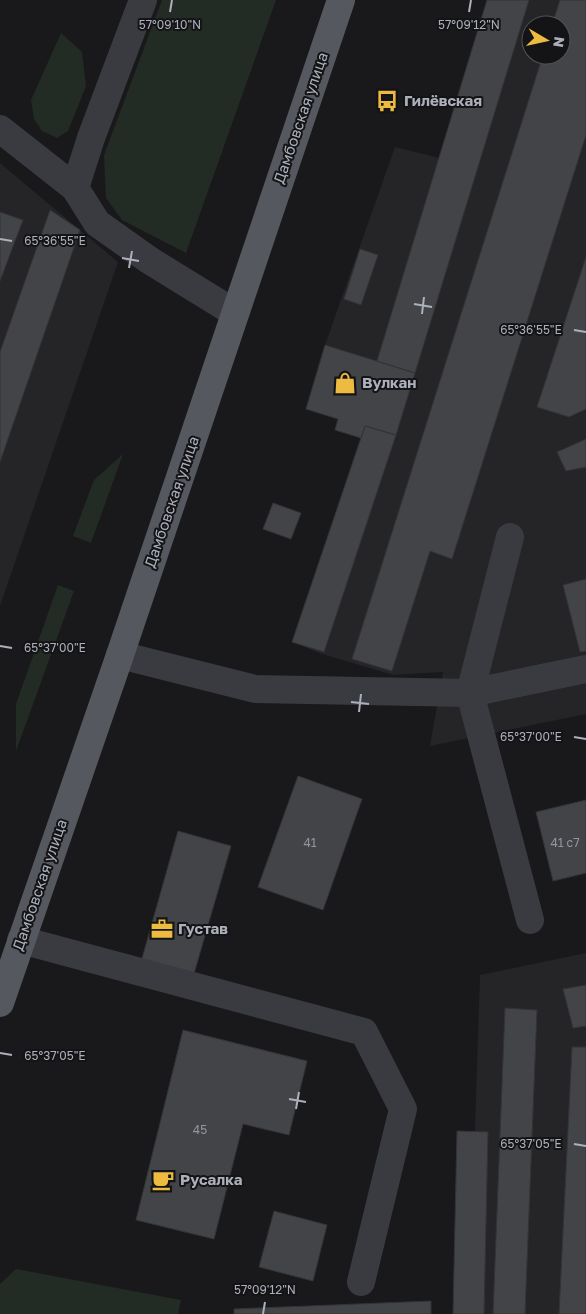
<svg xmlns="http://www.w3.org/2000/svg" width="586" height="1314" viewBox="0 0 586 1314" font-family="'Golos Text',sans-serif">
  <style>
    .built { fill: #252528; fill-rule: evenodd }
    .green { fill: #232b25 }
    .building { fill: #434448; stroke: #343337 }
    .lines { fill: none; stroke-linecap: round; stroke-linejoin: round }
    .minor { stroke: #3a3b40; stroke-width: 28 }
    .major { stroke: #56585f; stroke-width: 28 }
    .ticks { fill: none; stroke: #acb0bb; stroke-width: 2 }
    .labels { text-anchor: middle; stroke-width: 4; stroke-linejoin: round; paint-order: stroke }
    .number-label { font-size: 12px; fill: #92959e }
    .poi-label { font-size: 15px; font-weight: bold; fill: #acb0bb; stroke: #141416; text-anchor: start }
    .street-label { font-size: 15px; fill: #acb0bb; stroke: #141416 }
    .ticks-label { font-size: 12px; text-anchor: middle; fill: #acb0bb; stroke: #141416; stroke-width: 4; stroke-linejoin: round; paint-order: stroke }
  </style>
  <rect width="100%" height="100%" fill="#19191b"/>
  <path class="built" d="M487 0H586V714L430 746 443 672 393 675 322 654 292 642 365 426 325 345 395 147 439 158ZM531 25H561V55H531Z
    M0 163 118 262 0 606Z
    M586 953V1314H469L480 975Z"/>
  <path class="green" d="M162 0H276L186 253 122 220 106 198 104 155Z
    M61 33 82 52 86 86 68 131 57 138 42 131 34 119 31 100Z
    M123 454 91 543 73 536 94 480Z
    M58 585 74 591 16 751V704Z
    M16 1269 181 1300 178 1314H0V1284Z"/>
  <path class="building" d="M487 0H529L415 373 377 361Z
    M560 0H586V135L452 559 430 551 392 671 352 659 543 55H561V25H552Z
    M50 210 80 230 0 462V352Z
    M0 212 23 220 0 281Z
    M360 249 378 255 361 305 344 299Z
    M586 257V409L569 417 537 407Z
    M325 345 415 373 396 435 365 426 361 438 335 430 338 419 306 409Z
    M365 426 396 435 324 652 292 642Z
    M586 439V467L566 471 557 452Z
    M273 503 301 513 291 539 263 529Z
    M586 579V651L580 652 563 585Z
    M298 776 362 799 323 910 258 887Z
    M586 800V873L553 881 536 812Z
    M178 831 231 846 193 977 141 962Z
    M586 985V1026L573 1028 563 989Z
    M505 1008 537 1010 525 1314H493Z
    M183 1030 307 1061 289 1135 243 1124 214 1239 136 1220Z
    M572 1047H586V1314H559Z
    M457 1131 488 1132 484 1314H453Z
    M274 1211 327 1225 313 1281 259 1267Z
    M431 1301V1314H234V1309Z"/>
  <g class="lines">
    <path class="minor" d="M143 0 91 138 75 188 97 223 149 260 235 313
      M0 129 75 188
      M510 537 470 693 530 920
      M120 655 255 689 470 693 586 669
      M21 940 364 1032 403 1109 361 1282"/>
    <path class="major" d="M0 1003 120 655 341 0"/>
  </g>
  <path class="ticks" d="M170 12 172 0M469 12 471 0M0 239 12 241M122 258 139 261M129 268 132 251M414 304 432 307M422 314 424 297M574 330 586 332M0 646 12 648M351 702 369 704M359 712 361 694M574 737 586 739M0 1053 12 1055M289 1099 306 1102M296 1109 299 1092M574 1144 586 1146M263 1314 265 1302"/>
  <defs>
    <g id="bus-bare" transform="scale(1.725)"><path d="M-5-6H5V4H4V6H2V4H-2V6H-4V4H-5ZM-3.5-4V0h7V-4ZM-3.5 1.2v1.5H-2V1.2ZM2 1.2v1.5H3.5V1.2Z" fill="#edbb40" stroke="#141416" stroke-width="2.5" paint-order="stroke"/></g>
    <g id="shop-bare" transform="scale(1.725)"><path d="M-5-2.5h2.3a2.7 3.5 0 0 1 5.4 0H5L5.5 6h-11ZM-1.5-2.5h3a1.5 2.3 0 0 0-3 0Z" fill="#edbb40" stroke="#141416" stroke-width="2.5" paint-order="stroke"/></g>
    <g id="office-bare" transform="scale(1.725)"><path d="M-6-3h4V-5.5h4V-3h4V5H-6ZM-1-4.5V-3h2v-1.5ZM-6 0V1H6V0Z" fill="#edbb40" stroke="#141416" stroke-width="2.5" paint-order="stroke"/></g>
    <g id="cafe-bare" transform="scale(1.725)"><path d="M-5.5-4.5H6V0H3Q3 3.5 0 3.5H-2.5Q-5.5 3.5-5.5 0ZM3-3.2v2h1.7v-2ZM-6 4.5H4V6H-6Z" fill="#edbb40" stroke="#141416" stroke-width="2.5" paint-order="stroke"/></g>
  </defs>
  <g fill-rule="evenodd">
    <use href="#bus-bare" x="387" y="101"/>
    <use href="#shop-bare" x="345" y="383"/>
    <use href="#office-bare" x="162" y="929"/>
    <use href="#cafe-bare" x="163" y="1180"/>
  </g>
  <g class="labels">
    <g class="number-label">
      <text x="310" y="847">41</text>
      <text x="565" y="847">41 с7</text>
      <text x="200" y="1134">45</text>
    </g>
    <g class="poi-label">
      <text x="404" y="106">Гилёвская</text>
      <text x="362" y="388">Вулкан</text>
      <text x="178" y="934">Густав</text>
      <text x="180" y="1185">Русалка</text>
    </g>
    <g class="street-label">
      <text transform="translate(301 118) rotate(-71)" y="5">Дамбовская улица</text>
      <text transform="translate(172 502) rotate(-71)" y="5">Дамбовская улица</text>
      <text transform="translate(40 885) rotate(-71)" y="5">Дамбовская улица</text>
    </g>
  </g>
  <g class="ticks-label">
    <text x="469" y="29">57°09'12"N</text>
    <text x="170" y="29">57°09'10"N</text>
    <text x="55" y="245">65°36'55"E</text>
    <text x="531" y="334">65°36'55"E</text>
    <text x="55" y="652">65°37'00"E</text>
    <text x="531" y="741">65°37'00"E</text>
    <text x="55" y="1060">65°37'05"E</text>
    <text x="531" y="1148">65°37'05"E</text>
    <text x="265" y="1294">57°09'12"N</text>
  </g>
  <g transform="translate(546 40) rotate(99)"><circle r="24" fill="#141416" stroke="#515258"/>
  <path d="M0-4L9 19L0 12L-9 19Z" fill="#edbb40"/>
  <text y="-8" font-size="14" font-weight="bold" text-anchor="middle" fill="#acb0bb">N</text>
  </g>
</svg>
